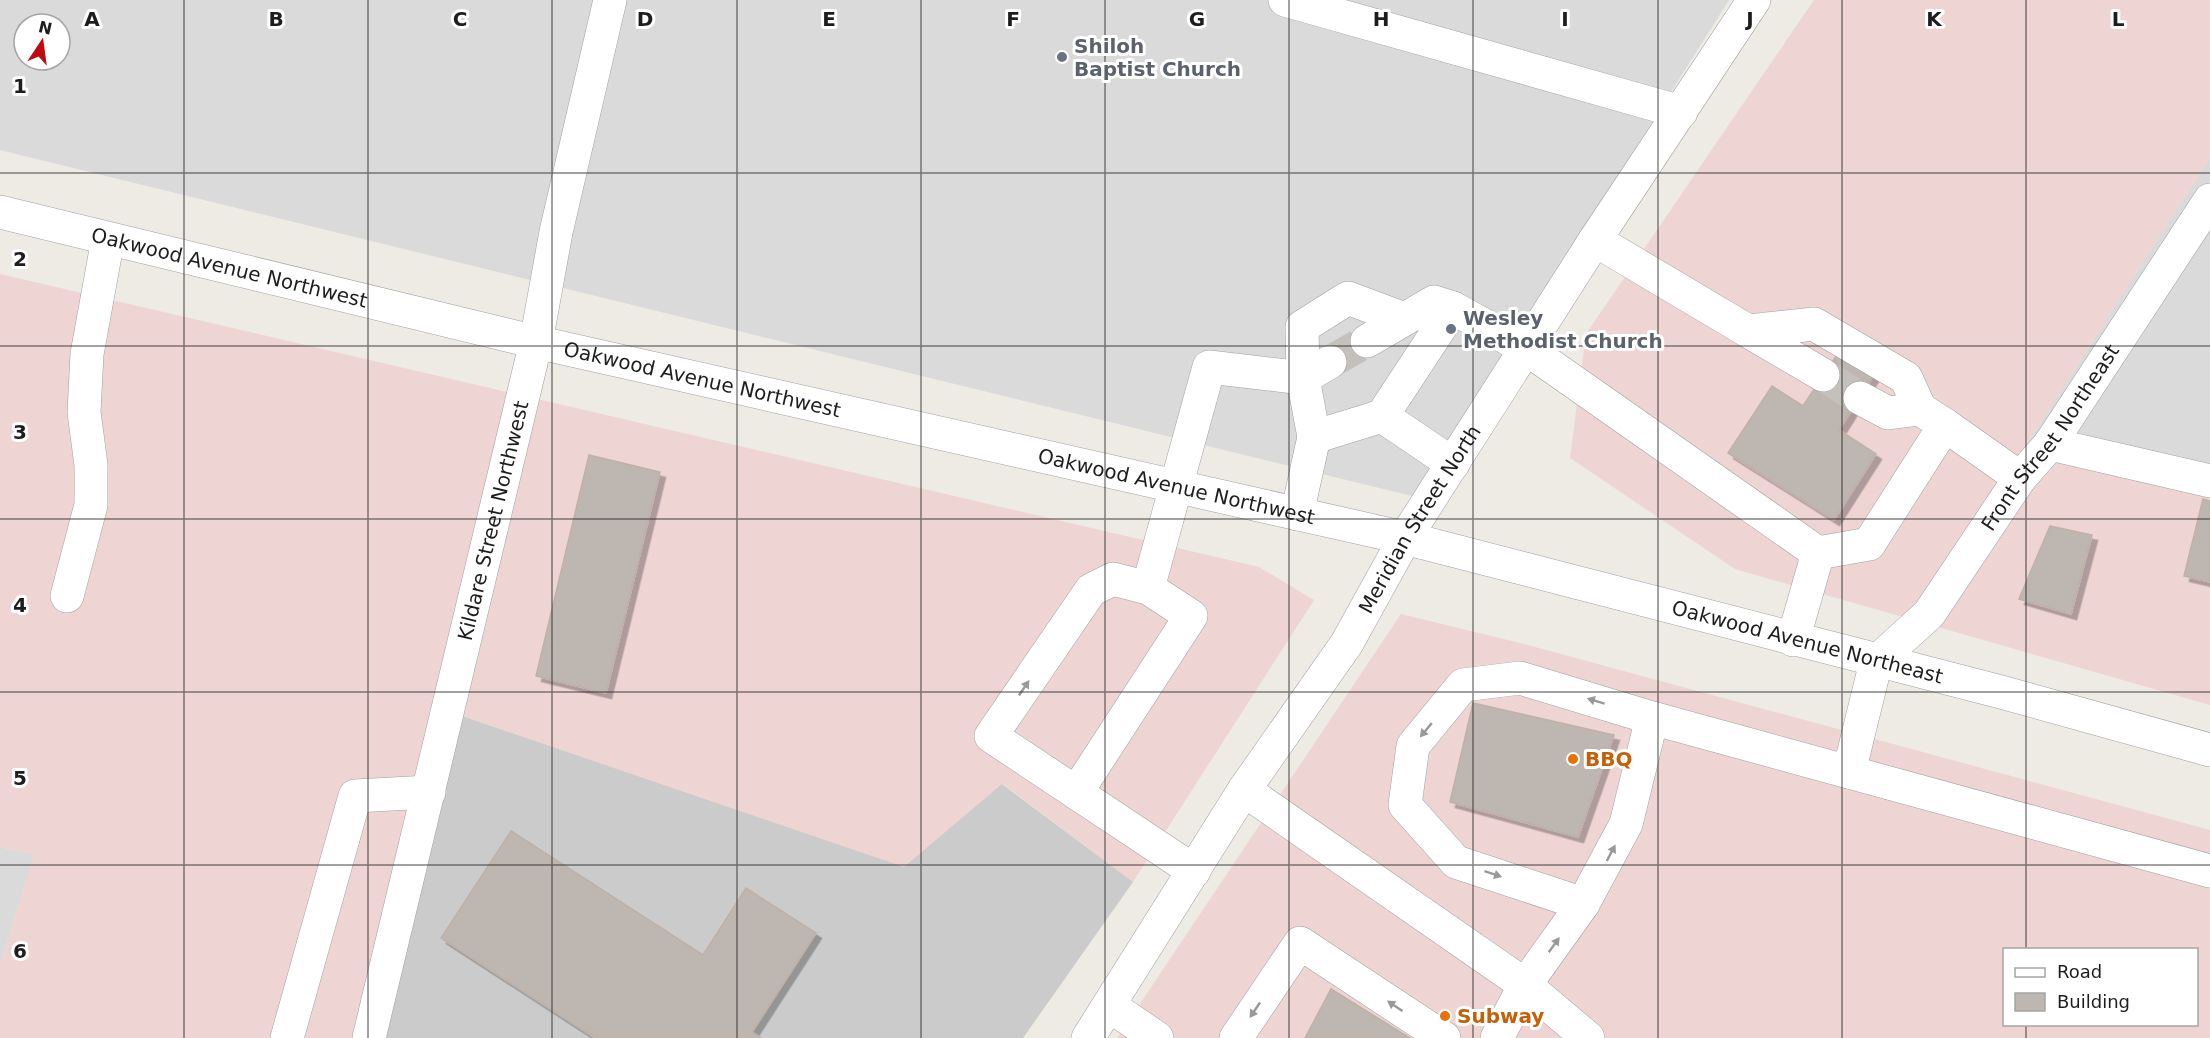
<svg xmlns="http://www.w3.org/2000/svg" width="2210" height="1038" viewBox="0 0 2210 1038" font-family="'DejaVu Sans',sans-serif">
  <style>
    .residential { fill: #dbdada; fill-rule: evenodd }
    .commercial { fill: #eed4d3; fill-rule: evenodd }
    .religious { fill: #cbcbcb }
    .building { fill: #beb6b0; stroke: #bfb1a7; stroke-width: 1.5; filter: url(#shadow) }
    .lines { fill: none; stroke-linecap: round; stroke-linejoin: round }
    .minor-tunnel { stroke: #c4c1bc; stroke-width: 33; stroke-dasharray: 33 16; stroke-linecap: butt }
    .minor-casing { stroke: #a1a1a1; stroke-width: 34 }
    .minor { stroke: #fff; stroke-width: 33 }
    .oneway { fill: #999 }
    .grid { fill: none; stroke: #1d1d1d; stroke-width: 1.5; stroke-opacity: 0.55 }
    .worship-dot { fill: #6b7280; stroke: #fff; stroke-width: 2 }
    .food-dot { fill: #e8710a; stroke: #fff; stroke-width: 2 }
    .labels { text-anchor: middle; stroke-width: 6; stroke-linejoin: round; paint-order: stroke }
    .worship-label { font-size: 20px; font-weight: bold; fill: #5b616d; stroke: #fff; text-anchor: start }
    .street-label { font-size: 20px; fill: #1d1d1d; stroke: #fff }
    .food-label { font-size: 20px; font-weight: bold; fill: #c56008; stroke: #fff; text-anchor: start }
    .grid-label { font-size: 20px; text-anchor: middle; font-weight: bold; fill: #1d1d1d; stroke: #fff; stroke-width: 6; stroke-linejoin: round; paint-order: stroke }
  </style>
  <defs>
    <filter id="shadow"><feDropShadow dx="5.5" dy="5.5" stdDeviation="0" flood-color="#0004"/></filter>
  </defs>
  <rect width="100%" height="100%" fill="#eeeae4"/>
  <path class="residential" d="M0 0H1729L1416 497 0 150ZM24 24H60V60H24Z
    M2210 157V489L2028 442Z
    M0 847 34 855 0 966Z"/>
  <path class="commercial" d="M1814 0H2210V157L2028 442 2210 489V705L1735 569 1570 458 1586 334Z
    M0 274 1259 567 1314 600 1133 882 1003 784 904 868 456 714 364 1038H0V966L34 855 0 847Z
    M1401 614 1524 644 2210 830V1038H1117ZM2004 950H2196V1024H2004Z"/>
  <path class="religious" d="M456 714 904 867 1002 784 1133 882 1023 1038H364Z"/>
  <path class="building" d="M1840 350 1875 373 1839 430 1876 454 1834 520 1728 453 1772 386 1803 406Z
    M589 455 660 472 606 693 536 676Z
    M2203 499 2210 501V582L2184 576Z
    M2050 526 2092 535 2071 614 2019 599Z
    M1473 703 1614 735 1578 837 1450 802Z
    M511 831 703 955 746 888 816 933 752 1032 761 1038H595L441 938Z
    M1331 989 1410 1038H1305Z"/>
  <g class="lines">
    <path class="minor-tunnel" d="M1330 362 1367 341
      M1823 375 1860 398"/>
    <g class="minor-casing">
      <g id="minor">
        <path d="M1285 0 1681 112"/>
        <path id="s1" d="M0 212 536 342 1405 538 2001 692 2210 750"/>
        <path d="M1595 240 1748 331 1814 324 1906 378 1920 409 1945 425"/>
        <path d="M1748 331 1823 375"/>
        <path d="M1367 341 1434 302 1453 308"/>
        <path d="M1330 362 1303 378 1302 327 1348 298 1404 319"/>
        <path d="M1860 398 1888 413 1920 409"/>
        <path d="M1382 416 1453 308 1527 349 1818 553 1793 640"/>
        <path d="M1314 437 1382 416 1453 464"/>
        <path d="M2050 444 2210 481"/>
        <path d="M1818 553 1869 544 1945 425 2020 478"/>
        <path d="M1148 588 1209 367 1303 378 1314 437 1297 514"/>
        <path d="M67 596 91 505V465L84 412 87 354 108 239"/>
        <path id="s2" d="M1849 772 1876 662 1929 614 2020 478 2050 444 2210 200"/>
        <path d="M1244 790 1525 985 1588 1038"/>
        <path d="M1076 793 1191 616 1148 588 1113 579 1091 590 991 736 1194 871"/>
        <path d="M1583 904 1456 862 1405 805 1413 746 1463 685 1520 678 1652 718 2210 871"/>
        <path d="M1110 1006 1157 1038"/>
        <path d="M287 1038 355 796 429 792"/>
        <path id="s3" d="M369 1038 536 342 556 232 610 0"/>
        <path id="s4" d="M1088 1038 1244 790 1347 643 1405 538 1595 240 1754 0"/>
        <path d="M1236 1038 1300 943 1444 1038"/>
        <path d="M1497 1038 1525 985 1583 904 1626 824 1652 718"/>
      </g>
    </g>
    <use href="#minor" class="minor"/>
  </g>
  <defs><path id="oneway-solid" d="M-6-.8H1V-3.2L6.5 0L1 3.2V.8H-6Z" transform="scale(1.5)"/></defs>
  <g class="oneway">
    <use href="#oneway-solid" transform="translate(1024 688) rotate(-56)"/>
    <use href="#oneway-solid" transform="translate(1596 701) rotate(-163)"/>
    <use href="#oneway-solid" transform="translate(1426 730) rotate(130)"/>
    <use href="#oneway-solid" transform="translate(1611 853) rotate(-62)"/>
    <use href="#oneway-solid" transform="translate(1493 874) rotate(18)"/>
    <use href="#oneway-solid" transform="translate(1554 945) rotate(-54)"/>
    <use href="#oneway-solid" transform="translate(1395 1006) rotate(-146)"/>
    <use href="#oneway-solid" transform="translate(1255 1010) rotate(124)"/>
  </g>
  <path class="grid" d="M184 0V1038M368 0V1038M552 0V1038M737 0V1038M921 0V1038M1105 0V1038M1289 0V1038M1473 0V1038M1658 0V1038M1842 0V1038M2026 0V950M0 173H2210M0 346H2210M0 519H2210M0 692H2210M0 865H2210M2026 1024V1038"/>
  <g class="worship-dot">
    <circle cx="1062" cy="57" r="6"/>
    <circle cx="1451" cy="329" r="6"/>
  </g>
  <g class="food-dot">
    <circle cx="1573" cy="759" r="6"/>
    <circle cx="1445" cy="1016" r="6"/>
  </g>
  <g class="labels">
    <g class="worship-label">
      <text x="1074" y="53">Shiloh<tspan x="1074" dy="23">Baptist Church</tspan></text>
      <text x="1463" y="325">Wesley<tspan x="1463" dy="23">Methodist Church</tspan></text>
    </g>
    <g class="street-label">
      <text dy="7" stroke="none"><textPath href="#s1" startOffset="236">Oakwood Avenue Northwest</textPath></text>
      <text dy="7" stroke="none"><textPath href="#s1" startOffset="722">Oakwood Avenue Northwest</textPath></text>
      <text dy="7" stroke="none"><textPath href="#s2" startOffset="399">Front Street Northeast</textPath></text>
      <text dy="7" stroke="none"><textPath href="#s1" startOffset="1208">Oakwood Avenue Northwest</textPath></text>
      <text dy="7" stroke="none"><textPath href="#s4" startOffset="616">Meridian Street North</textPath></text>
      <text dy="7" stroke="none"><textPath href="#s3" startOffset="532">Kildare Street Northwest</textPath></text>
      <text dy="7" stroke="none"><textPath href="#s1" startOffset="1858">Oakwood Avenue Northeast</textPath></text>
    </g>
    <g class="food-label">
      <text x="1585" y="766">BBQ</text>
      <text x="1457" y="1023">Subway</text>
    </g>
  </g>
  <g class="grid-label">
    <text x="92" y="26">A</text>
    <text x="276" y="26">B</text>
    <text x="460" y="26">C</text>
    <text x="645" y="26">D</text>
    <text x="829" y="26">E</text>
    <text x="1013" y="26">F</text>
    <text x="1197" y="26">G</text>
    <text x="1381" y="26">H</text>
    <text x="1565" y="26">I</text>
    <text x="1750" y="26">J</text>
    <text x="1934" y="26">K</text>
    <text x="2118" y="26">L</text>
    <text x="20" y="93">1</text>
    <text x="20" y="266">2</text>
    <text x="20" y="439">3</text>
    <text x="20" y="612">4</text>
    <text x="20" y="785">5</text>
    <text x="20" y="958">6</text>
  </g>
  <rect x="2003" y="948" width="195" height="78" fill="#ffffff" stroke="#a5a5a5" stroke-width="1.5"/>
  <rect x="2015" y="968" width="30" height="9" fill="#ffffff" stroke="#a5a5a5" stroke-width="1.5"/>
  <text x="2057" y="978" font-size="18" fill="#1d1d1d">Road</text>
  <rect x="2015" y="993" width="30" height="18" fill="#beb6b0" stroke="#a5a5a5" stroke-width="1.5"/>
  <text x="2057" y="1008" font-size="18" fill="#1d1d1d">Building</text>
  <g transform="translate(42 42) rotate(13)"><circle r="28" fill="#ffffff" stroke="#a5a5a5" stroke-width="1.5"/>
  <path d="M0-4.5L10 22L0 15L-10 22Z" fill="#bf0b0f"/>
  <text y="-9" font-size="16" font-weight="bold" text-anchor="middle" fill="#1d1d1d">N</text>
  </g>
</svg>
